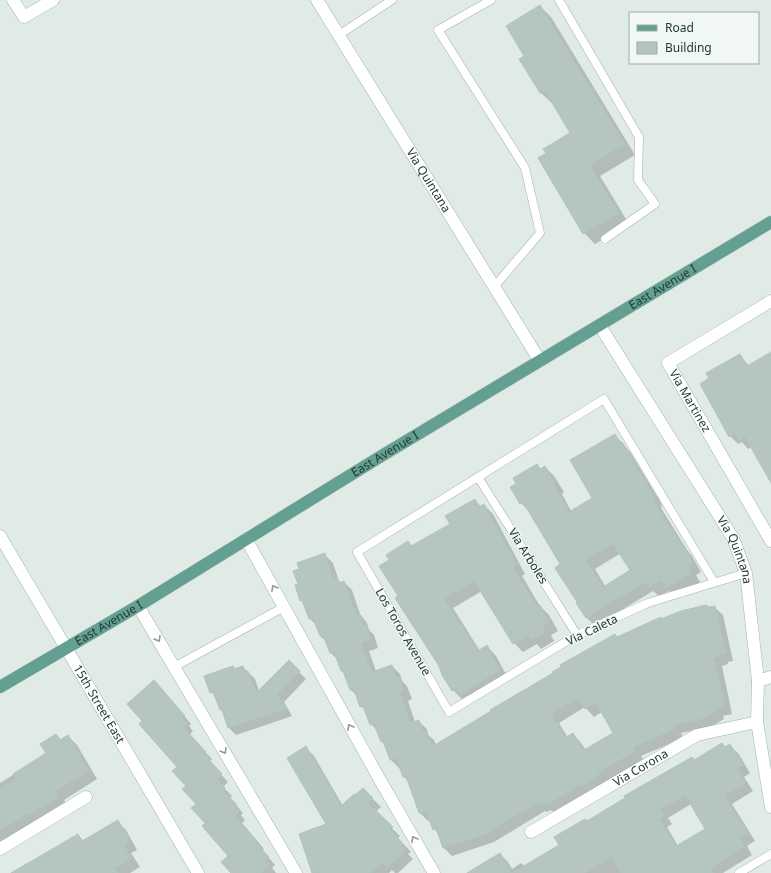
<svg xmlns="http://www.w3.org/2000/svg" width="771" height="873" viewBox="0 0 771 873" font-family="'Noto Sans',sans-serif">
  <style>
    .shadow { fill: #0003; fill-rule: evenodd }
    .building { fill: #b5c5bf; stroke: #b2c4bd; fill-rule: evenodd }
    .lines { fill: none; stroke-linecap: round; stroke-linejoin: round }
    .lane-casing { stroke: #a3b2ad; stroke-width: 9 }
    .street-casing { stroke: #a3b2ad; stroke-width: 13 }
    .secondary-casing { stroke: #9fb6ae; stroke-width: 13 }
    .primary-casing { stroke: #c1c8c6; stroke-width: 13 }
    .lane { stroke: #fff; stroke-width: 8 }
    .street { stroke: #fff; stroke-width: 12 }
    .secondary { stroke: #fff; stroke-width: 12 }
    .primary { stroke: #64a091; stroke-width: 12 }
    .oneway { stroke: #909c9a }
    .labels { text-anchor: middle; stroke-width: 3; stroke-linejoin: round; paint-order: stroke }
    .street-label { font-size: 12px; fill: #213a34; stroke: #f0f7f4 }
  </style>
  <rect width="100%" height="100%" fill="#e0ebe6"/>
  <path class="shadow" d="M540 6 551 17 635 155 600 176 629 224 595 244 584 233 572 133 553 103H552L541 93 521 59 525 56Z
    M771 353V481L752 447 748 449 742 442 738 444 730 436 740 355 749 366Z
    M615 435 630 452 660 501 662 507 661 508 687 550 692 556 701 572 696 575 700 582 674 596 669 591 659 596 653 591 595 626 586 617 561 565 530 512 521 503 512 487 518 484 537 465 541 470 545 467 554 476 564 492 562 494 571 511 594 498ZM621 553 631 571 605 586 595 569Z
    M475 500 481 507 484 505 493 514 525 574 522 576 540 606 549 615 558 631 551 635 554 641 541 649 537 644 523 652 514 643 482 591 453 608 480 651 487 646 496 656 509 680 471 703 465 697 462 699 453 690 440 665 399 597 390 560 408 543 412 546 451 525Z
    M325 555 333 563 339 581 341 583 344 582 352 590 360 614 367 623 369 630 374 635 378 648 369 651 376 671 392 666 400 674 402 681 407 686 412 699 408 701 415 722 418 721 427 729 428 735 434 740 436 745 615 635 618 638 661 619 662 620 714 607 723 615 733 661 728 662V664L722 666 732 714 723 716 724 719 711 727 681 733 683 738 641 756 643 759 555 813 551 810 547 812 545 811 494 842 452 856 444 848 440 835 434 829 430 820 428 821 420 813 410 783 404 777 401 768H399L391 760 386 747 382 742 378 731 371 724 367 711 361 706 358 697 351 690 345 674 342 671 338 660 331 653 327 642 320 636 317 626 310 619 305 604 300 600 299 585 301 569ZM585 707 594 717 602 712 614 733 586 750 581 743 573 734 568 738 559 723Z
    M289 662 306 679 284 702 292 716 236 735 229 728 224 713 221 710 217 698 211 692 233 667 235 670 243 667 255 679 259 691Z
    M161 689 191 724 189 726 193 731 189 735 212 759 210 761 215 766 214 767 228 782 223 787 232 796 230 798 243 813 241 815 245 820 242 823 264 849 262 850 275 865 272 868 276 873H233L230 856 206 824 178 767 143 721Z
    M56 735 62 741 68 736 77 745 97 779 64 800 67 805 2 842 0 841V783L47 754Z
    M730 746 738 753 750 773 744 777 753 791 732 804 755 841 747 846 752 855 723 873H469L500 854 508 862 512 869 521 863 525 867 560 845 587 822 695 761ZM691 804 706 829 678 846 667 827 672 824 668 818Z
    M306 748 314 756 343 806 363 789 381 807 375 812 400 836 398 838 411 852 408 854 413 859 398 873H395L392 870 389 873H317L327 824Z
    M117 822 126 830 137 850 131 853 140 867 130 873H22L77 835 84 841Z"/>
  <path class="building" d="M540 5 625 144 590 165 619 213 583 234 538 158 546 153 543 149 570 133 545 91 540 93 519 59 524 56 506 26Z
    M771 352V483L745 437 739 441 734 433 729 437 700 384 709 378 706 373 740 354 747 366Z
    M615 434 620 443 622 442 651 491 654 498 653 499 682 546H683L693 563 688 566 692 573 665 588 661 581 649 588 645 582 586 618 576 603 577 602 555 568 560 564 523 502 520 504 510 487 516 484 513 478 537 464 540 469 545 466 555 483 553 484 569 512 592 498 570 460ZM613 544 630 570 603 587 586 560Z
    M475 499 479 507 484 504 517 565 513 567 537 606 540 605 549 622 542 626 546 632 531 640 528 635 513 644 474 581 444 599 478 651 487 645 500 670 460 695 456 688 452 691 442 675 439 666 395 598 398 596 379 566 389 560 386 555 408 541 411 546 450 524 445 516Z
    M325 553 333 579 337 578 339 583 344 581 353 608 355 607 357 614H359L363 626 366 625 371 639 361 643 372 672 392 665 396 678 399 677 404 691 400 693 411 723 419 720 423 732 426 731 433 746 491 711 490 710 553 673 552 672 561 667 560 665 615 634 617 637 661 617V619L681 611 706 605 709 607 715 606 726 653 720 654 721 656 714 658 725 705 715 708 716 711 702 719 673 725 675 729 633 747 635 751 598 773 599 776 582 786 581 784 546 806 544 802 538 805 537 803 485 834 443 848 436 828 433 830 426 811 419 813 406 776 403 777 396 758 390 760 383 741 381 742 374 724 370 725 363 706 360 707 354 689 350 690 343 671H341L334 652 330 653 323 635 320 636 313 618 309 619 302 600 300 601 295 585 298 584 293 571 299 569 297 563ZM578 698 585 709 596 703 613 733 584 750 573 733 565 738 551 714Z
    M289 660 300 671 277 694 286 709 228 728 222 710H220L213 692 210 693 204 676 233 666 234 669 243 666 245 672 248 671 256 693Z
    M154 680 185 716 182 718 187 723 183 727 206 752 204 753 209 758 208 759 222 774 217 779 225 788 223 790 237 805 234 807 239 812 235 816 257 841 256 843 269 857 265 861 270 865 261 873H231L221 862 228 856 202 826 205 823 191 808 196 804 182 789 186 786 172 771 177 767 139 724 142 721 127 704Z
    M56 734 60 740 68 735 89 771 56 791 59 796 29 815 28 814 0 830V788L16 779 13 774 46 753 40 744Z
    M722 743 725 747 730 744 743 765 737 769 746 783 725 796 748 833 740 838 745 847 710 868 713 873H621L612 857 585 873H512L559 845 554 837 585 819 587 821 625 798 624 796 692 757 694 760ZM685 795 705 829 676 846 660 819 665 816 661 809Z
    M306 746 341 806 354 794 355 795 363 788 373 798 368 803 393 827 390 829 403 844 401 845 406 851 388 867 383 862 371 873H312L299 834 326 824 287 758Z
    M118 820 130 841 124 845 132 859 115 868 118 873H11L78 834 82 841Z
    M500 853 512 873H467Z"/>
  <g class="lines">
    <g class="lane-casing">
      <path id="lane" d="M491 0 438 30 525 168 540 233 494 287
        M559 0 639 137 638 180 655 204 605 239
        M339 35 392 0
        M478 477 577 635
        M714 582 604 399 357 552 449 712 577 635 648 603 746 573
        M174 667 284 607
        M739 873 771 854"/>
    </g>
    <g class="street-casing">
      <g id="street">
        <path d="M13 0 24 17 53 0"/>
        <path id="s1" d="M317 0 540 361"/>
        <path id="s2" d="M771 301 668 363 771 541"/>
        <path id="s3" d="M600 326 733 538 746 573 758 681 757 722 771 807"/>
        <path d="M246 539 380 780 434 873"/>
        <path d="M138 606 296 873"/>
        <path id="s4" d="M66 648 198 873"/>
        <path d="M758 681 771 677"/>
        <path id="s5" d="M531 832 697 735 757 722"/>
        <path d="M0 849 86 797"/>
      </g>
    </g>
    <g class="secondary-casing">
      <path id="secondary" d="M0 536 66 648"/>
    </g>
    <g class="primary-casing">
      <g id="primary">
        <path id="s6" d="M0 687 138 606 383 455 771 222"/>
      </g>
    </g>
    <use href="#lane" class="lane"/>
    <use href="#street" class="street"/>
    <use href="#secondary" class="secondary"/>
    <use href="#primary" class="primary"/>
  </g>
  <defs><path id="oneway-chevron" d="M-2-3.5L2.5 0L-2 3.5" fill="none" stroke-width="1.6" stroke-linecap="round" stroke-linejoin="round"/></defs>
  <g class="oneway">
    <use href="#oneway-chevron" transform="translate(274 588) rotate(-119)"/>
    <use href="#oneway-chevron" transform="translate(158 639) rotate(59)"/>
    <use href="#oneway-chevron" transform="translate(350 727) rotate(-119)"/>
    <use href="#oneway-chevron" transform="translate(224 751) rotate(59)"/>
    <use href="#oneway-chevron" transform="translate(414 839) rotate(-120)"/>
  </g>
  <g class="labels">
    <g class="street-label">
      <text dy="4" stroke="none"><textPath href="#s1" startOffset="212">Via Quintana</textPath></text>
      <text dy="4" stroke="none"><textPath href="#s6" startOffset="774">East Avenue I</textPath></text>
      <text dy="4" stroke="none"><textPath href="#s2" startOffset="164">Via Martinez</textPath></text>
      <text dy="4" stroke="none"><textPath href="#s6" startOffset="450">East Avenue I</textPath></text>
      <text dy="4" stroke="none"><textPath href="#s3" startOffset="262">Via Quintana</textPath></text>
      <text transform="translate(528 556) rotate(58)" y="4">Via Arboles</text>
      <text dy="4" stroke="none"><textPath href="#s6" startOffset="126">East Avenue I</textPath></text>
      <text transform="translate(592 630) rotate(-26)" y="4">Via Caleta</text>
      <text transform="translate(403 632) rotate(60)" y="4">Los Toros Avenue</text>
      <text dy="4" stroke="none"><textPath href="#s4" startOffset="65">15th Street East</textPath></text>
      <text dy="4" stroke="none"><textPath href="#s5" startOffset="127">Via Corona</textPath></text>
    </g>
  </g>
  <rect x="629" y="12" width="130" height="52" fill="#f0f7f4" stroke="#9daba7"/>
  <rect x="637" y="25" width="20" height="6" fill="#64a091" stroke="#9daba7"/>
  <text x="665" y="32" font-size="12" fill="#213a34">Road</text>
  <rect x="637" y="42" width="20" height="12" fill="#b5c5bf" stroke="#9daba7"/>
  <text x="665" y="52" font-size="12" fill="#213a34">Building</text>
</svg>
